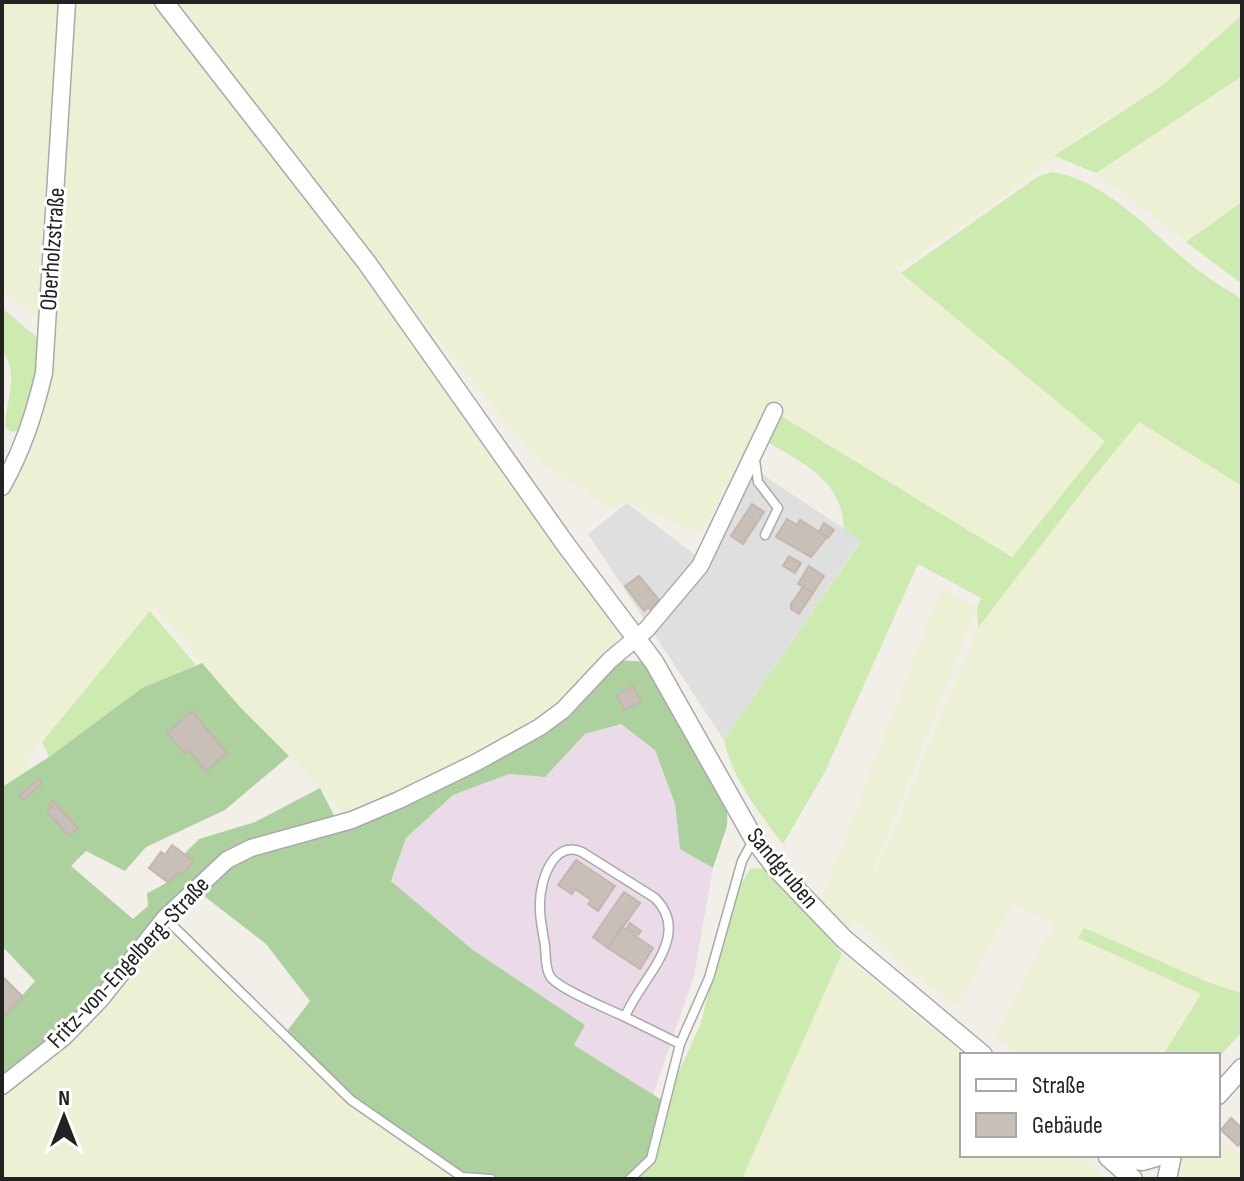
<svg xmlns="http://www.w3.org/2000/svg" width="1244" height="1181" viewBox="0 0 1244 1181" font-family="'Sofia Sans Condensed',sans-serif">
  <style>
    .residential { fill: #e0dfdf }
    .industrial { fill: #ebdbe8 }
    .farmland { fill: #eef0d5 }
    .grass { fill: #cdebb0 }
    .forest { fill: #add19e }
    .building { fill: #c7bfb8; stroke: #c4b6ab; stroke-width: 2 }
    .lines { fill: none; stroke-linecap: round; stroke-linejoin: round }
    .service-casing { stroke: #a9a9a9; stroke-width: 11 }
    .minor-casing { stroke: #a9a9a9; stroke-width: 19 }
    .tertiary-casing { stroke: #a9a9a9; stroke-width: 21 }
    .service { stroke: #fff; stroke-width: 8 }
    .minor { stroke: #fff; stroke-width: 16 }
    .tertiary { stroke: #fff; stroke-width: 18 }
    .labels { text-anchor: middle; stroke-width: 6; stroke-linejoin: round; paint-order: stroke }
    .street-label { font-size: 24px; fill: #222; stroke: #fff }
  </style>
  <rect width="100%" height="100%" fill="#f2efe9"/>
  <path class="residential" d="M754 469 861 540 724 740 588 534 627 503 708 565Z"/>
  <path class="industrial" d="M621 724 655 750 675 804 680 848 713 868 694 976 653 1095 574 1045 585 1025 473 950 391 881 406 838 453 795 509 774 545 777 585 734Z"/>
  <path class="farmland" d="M2 2H154L329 220 618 632 610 660 563 710 352 820 241 708 154 607 28 758 29 770 2 787V487L21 453 47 324 2 290Z
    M178 2H1242V15L1163 85 1084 135 999 200 897 269 1106 441 1012 558 774 411 778 401 700 533 627 503 608 507 538 461 427 326Z
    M1242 76V205L1239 204 1186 242 1096 173Z
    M1139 422 1242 486V993L1210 983 1084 929 1079 939 1202 994 1163 1055H1019L994 1036 1054 925 1013 903 957 1005 920 979 854 919 849 928 821 901 941 588 977 608 863 897 891 837 978 628 1088 484Z
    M165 918 351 1100 461 1179H2V1086Z
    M842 953 928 1025 969 1054 962 1055 961 1070 962 1155H1081L1107 1179H742Z
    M1218 1137 1242 1156V1179H1183L1181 1155H1218Z"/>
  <path class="grass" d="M1242 15V76L1096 173 1054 156 1163 85Z
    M1051 172C1106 179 1153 235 1195 268 1209 279 1226 289 1242 299V486L1139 422 1088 484 978 628 977 608 981 598 918 564 825 772 783 844C759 813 732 778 724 740L861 541 844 529C842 479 803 464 766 441L778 414 1012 557 1105 441 901 273 1037 177Z
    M1239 204 1242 205V284L1186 242Z
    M2 308 40 340 38 371 21 430 11 432 5 426C6 401 20 372 2 351Z
    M150 611 196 665 142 688 49 757 42 742Z
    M751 868 766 869 842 953 742 1179H630L701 1023 732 898Z
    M1084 928 1210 983 1242 993V1032L1218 1058V1055H1163L1201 994 1078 938Z"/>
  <path class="forest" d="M610 660 654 662 728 794 727 826 713 868 680 849 675 804 655 750 621 724 585 734 545 777 509 774 453 795 406 838 391 881 473 950 585 1025 574 1045 665 1102 651 1159 630 1179H491L462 1177 351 1100 284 1035 310 1001 266 944 195 889 64 1037 2 1086V1018L35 981 2 946V787L49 757 142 688 202 663 241 708 289 756 225 810 146 847 125 871 86 851 71 866 133 919 148 906 147 893C170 883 174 875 193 861L184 854 199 839 255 822 320 788 338 823 540 727Z"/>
  <path class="building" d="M752 504 764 512 743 544 731 536Z
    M787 519 797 525 800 520 827 537 811 557 776 537Z
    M824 523 834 530 828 538 819 532Z
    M789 556 801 563 795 573 783 566Z
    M809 566 824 576 813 593 798 584Z
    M639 576 659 600 650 609 648 607 644 611 625 586Z
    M803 587 813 593 799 614 791 609V604Z
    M633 686 641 702 624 710 617 695Z
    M192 711 227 753 206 771 189 751 185 754 167 733Z
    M39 779 42 784 23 800 19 795Z
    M53 801 78 828 69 836 47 812 52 807 49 804Z
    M172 845 193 861 182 875 178 872 169 883 149 868 161 852 165 855Z
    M576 860 615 886 598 911 588 904 591 900 575 889 572 894 558 885Z
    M624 892 640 903 608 948 593 937Z
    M630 923 641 931 638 935 627 928Z
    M622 927 653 948 640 969 608 948Z
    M2 976 23 997 2 1018Z
    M1231 1118 1242 1128V1141L1238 1146 1221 1130Z"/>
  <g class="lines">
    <g class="service-casing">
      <path id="service" d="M755 460 758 482 778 508 765 535
        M165 918 351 1100 462 1177 491 1179
        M625 1017C611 1010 556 988 550 976 545 968 546 955 545 946 543 932 539 917 540 903 540 880 554 839 582 852L655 898C694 937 639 980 625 1017L680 1044
        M630 1179 651 1159 680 1044 709 978 742 861 754 839"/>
    </g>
    <g class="minor-casing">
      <path id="minor" d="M2 487C23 449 34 415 44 373L67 2
        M2 1086 64 1037 100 1000 165 918 227 860 251 848 352 820 399 800 477 762 540 727 563 710 610 660 647 629 700 566 774 411"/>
    </g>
    <g class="tertiary-casing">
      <path id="tertiary" d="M164 2 367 263 566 545 654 662 754 839 775 867 844 939 983 1055
        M1218 1095 1242 1068
        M1108 1156 1143 1161 1163 1155
        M1108 1157 1133 1179
        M1167 1179 1172 1155"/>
    </g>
    <use href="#service" class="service"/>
    <use href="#minor" class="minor"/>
    <use href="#tertiary" class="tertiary"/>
  </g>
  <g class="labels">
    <g class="street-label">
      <text transform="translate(52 249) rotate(-86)" y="8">Oberholzstraße</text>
      <text transform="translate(783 868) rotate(50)" y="8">Sandgruben</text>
      <text transform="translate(128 962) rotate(-47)" y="8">Fritz-von-Engelberg-Straße</text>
    </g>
  </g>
  <rect width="1244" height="1181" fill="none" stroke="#222222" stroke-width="8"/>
  <rect x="960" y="1053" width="260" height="104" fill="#ffffff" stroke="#a7a7a7" stroke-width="2"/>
  <rect x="976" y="1079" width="40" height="12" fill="#ffffff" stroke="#a7a7a7" stroke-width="2"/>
  <text x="1032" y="1093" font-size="24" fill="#222222">Straße</text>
  <rect x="976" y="1113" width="40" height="24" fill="#c7bfb8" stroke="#a7a7a7" stroke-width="2"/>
  <text x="1032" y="1133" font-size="24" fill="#222222">Gebäude</text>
  <g transform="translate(64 1117)" stroke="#ffffff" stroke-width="6" paint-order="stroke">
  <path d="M0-6L14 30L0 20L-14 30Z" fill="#222222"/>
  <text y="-12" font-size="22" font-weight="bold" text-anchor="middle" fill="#222222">N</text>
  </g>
</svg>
